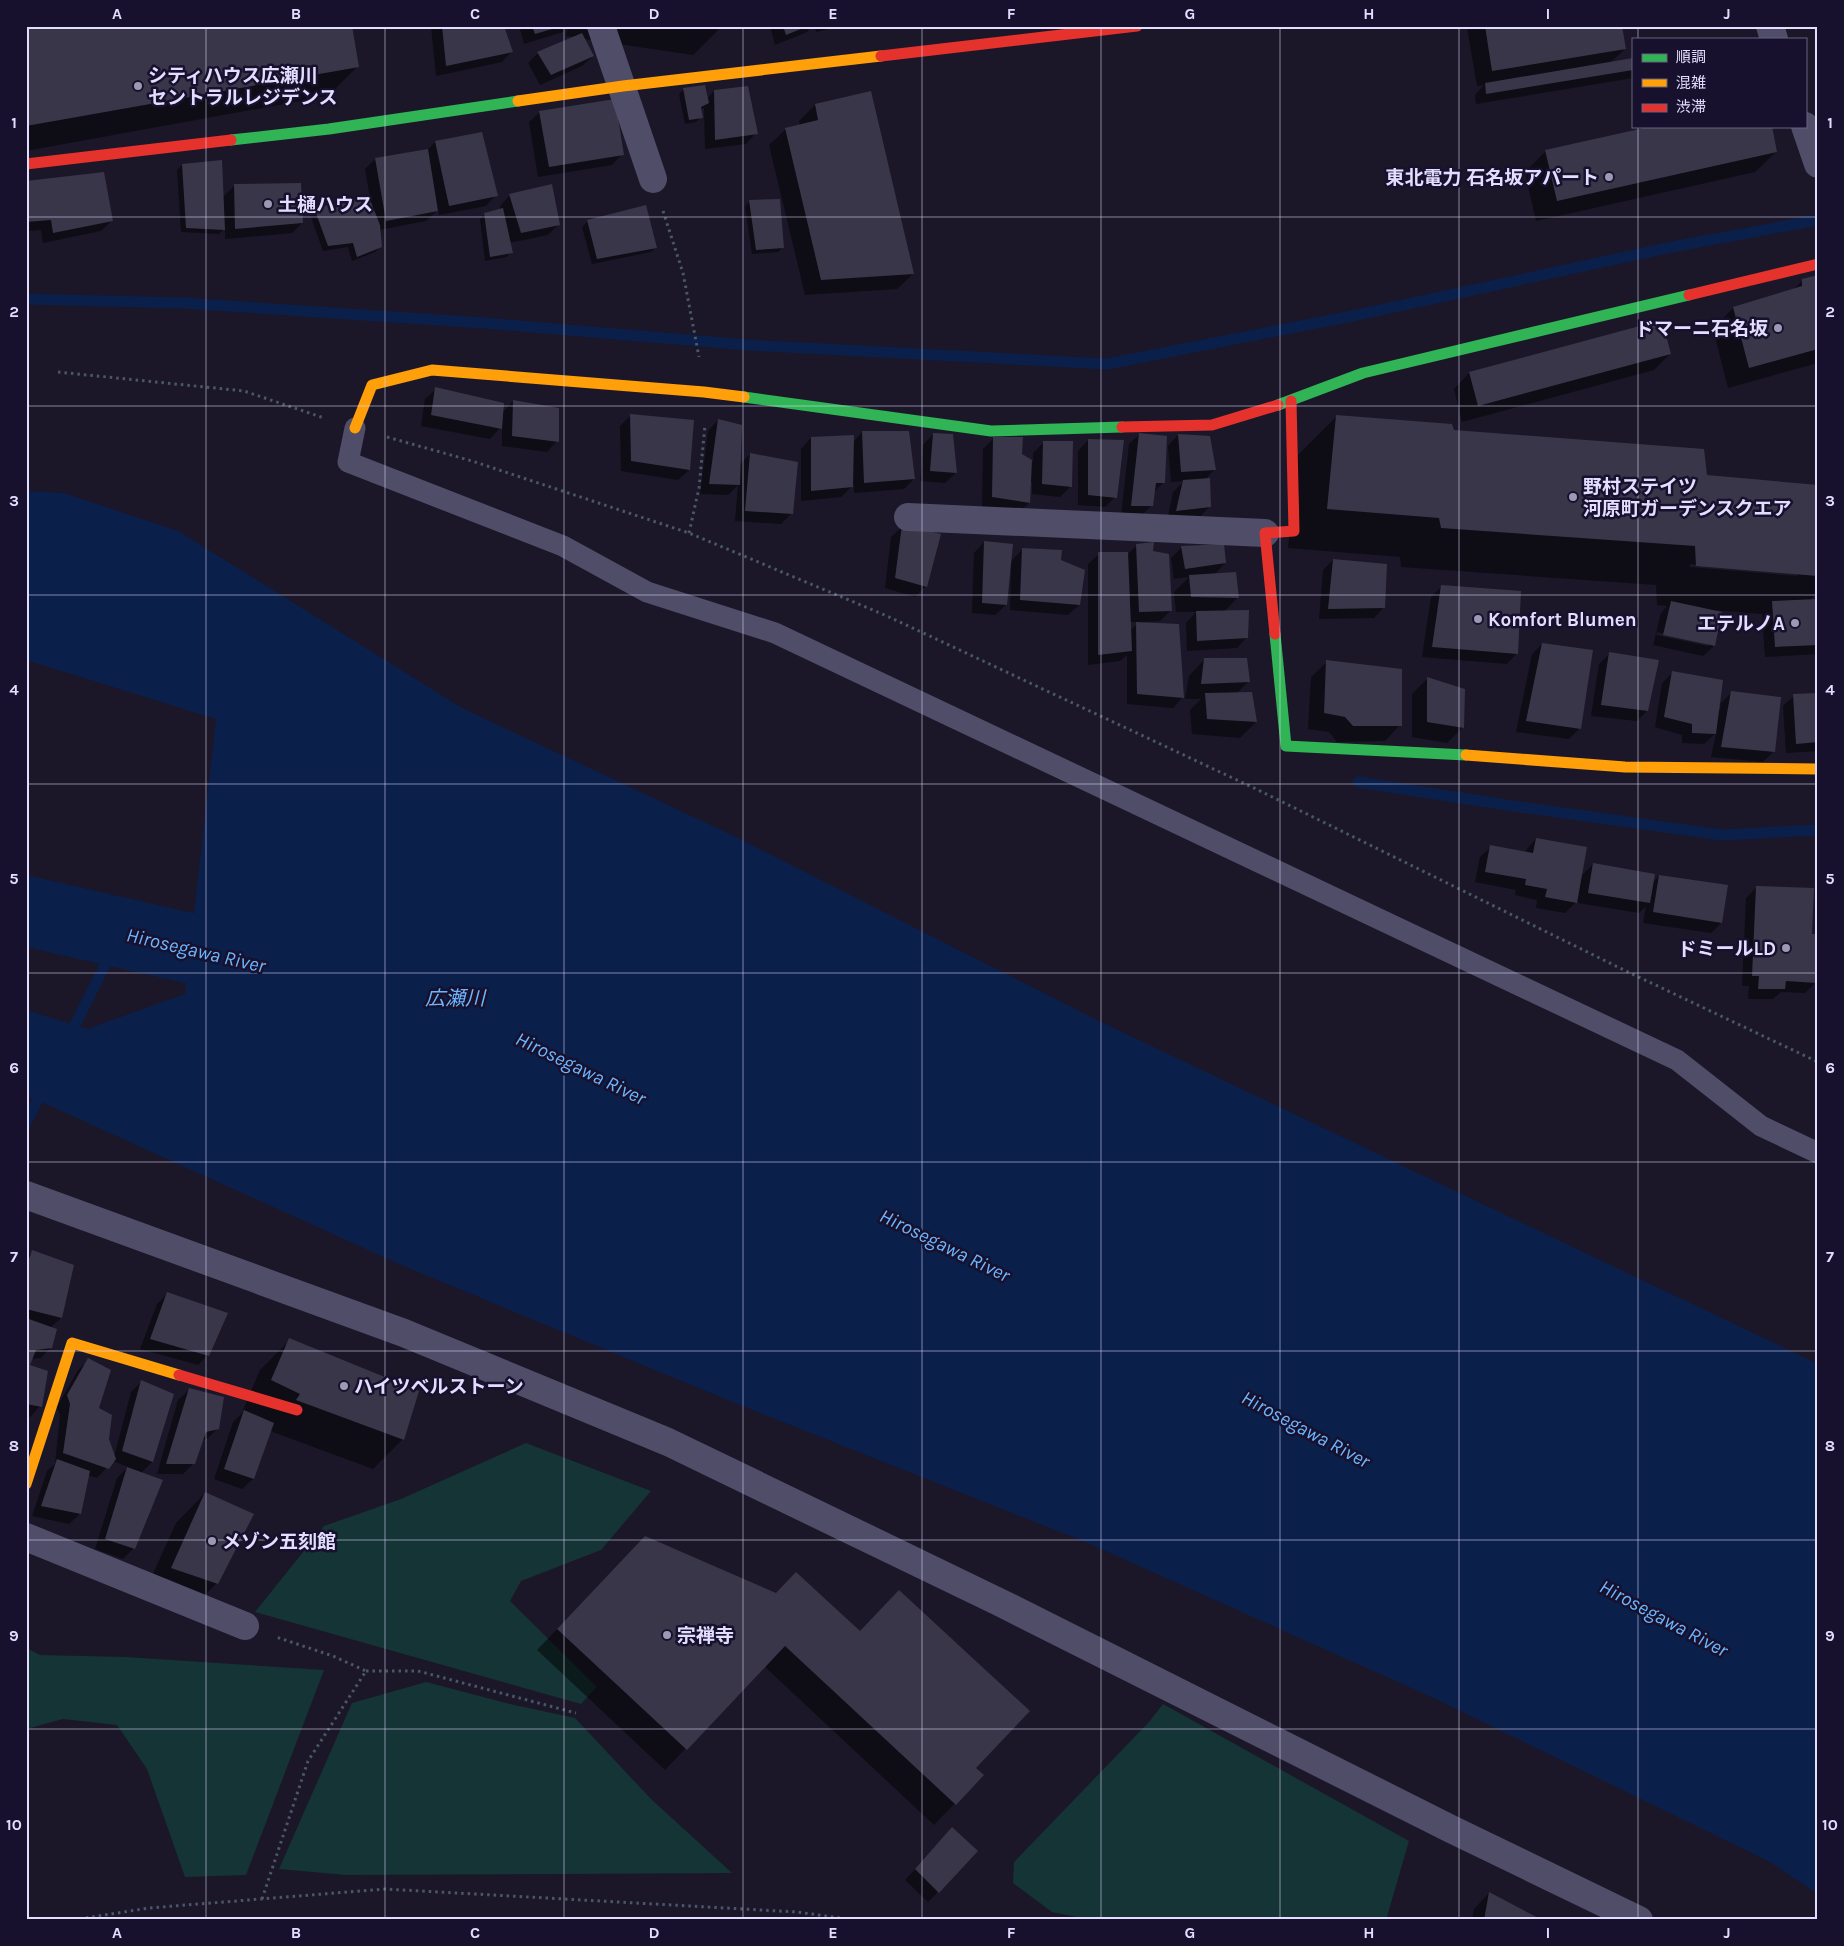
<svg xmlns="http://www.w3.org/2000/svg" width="1844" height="1946" viewBox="0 0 1844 1946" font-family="Karla,'Noto Sans JP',sans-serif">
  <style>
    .green { fill: #153436 }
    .water { fill: #0b1f4b }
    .shadow { fill: #0007; fill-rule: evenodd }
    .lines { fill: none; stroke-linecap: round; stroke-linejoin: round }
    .stream { stroke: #0b1f4b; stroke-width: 11 }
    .river { stroke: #0b1f4b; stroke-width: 70 }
    .building { fill: #3a3649 }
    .path { stroke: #495768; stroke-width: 3; stroke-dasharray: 2.5 4; stroke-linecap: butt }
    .lane { stroke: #4f4d68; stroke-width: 21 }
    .street { stroke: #4f4d68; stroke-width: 28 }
    .fast { stroke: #30b455; stroke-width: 11 }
    .slow { stroke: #ff9f0a; stroke-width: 11 }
    .jam { stroke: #e5322d; stroke-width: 11 }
    .grid { fill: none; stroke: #e3deff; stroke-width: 1; stroke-opacity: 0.55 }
    .poi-dot { fill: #9d98b4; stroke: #17112e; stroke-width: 2 }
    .labels { text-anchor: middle; stroke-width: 5; stroke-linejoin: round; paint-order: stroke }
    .poi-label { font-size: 19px; font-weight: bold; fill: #e3deff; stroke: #17112e; text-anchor: start }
    .water-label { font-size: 20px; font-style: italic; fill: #6cb6ff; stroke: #17112e }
    .neatline { fill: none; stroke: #e3deff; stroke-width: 2 }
    .grid-label { font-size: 16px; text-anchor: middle; font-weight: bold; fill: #e3deff }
  </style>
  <rect width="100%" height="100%" fill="#1b1728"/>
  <path class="green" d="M526 1443 651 1491 601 1550 521 1581 510 1601 597 1687 581 1704 255 1612 324 1526 401 1499Z
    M26 1648 40 1655 125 1657 324 1670 246 1875 185 1877 147 1769 117 1725 63 1719 26 1729Z
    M426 1682 510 1704 575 1718 651 1799 732 1873 346 1875 279 1869 352 1703Z
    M1163 1704 1409 1841 1386 1920H1091L1052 1912 1013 1883 1014 1862 1149 1722Z"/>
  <path class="water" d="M26 491 64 493 178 531 462 708 736 837 1097 1020 1818 1364V1894L1768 1861 1438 1700 1088 1543 725 1399 399 1264 26 1095V1010L87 1029 185 994 216 719 26 660Z"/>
  <path class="shadow" d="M36 26H351L358 66 328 96 26 151V28Z
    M431 26H503L512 51 502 62 436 76Z
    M519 26H722L693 55 584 39 593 56 582 66 540 85 528 63 538 53 575 37 566 36 568 27 563 32 524 44Z
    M770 26H812L807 32 775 45Z
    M815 26H841L816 32Z
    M1469 26H1621L1625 49 1610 63 1633 59V78L1476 104 1475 95 1484 85 1477 86 1467 28Z
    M684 89 707 99 714 91 756 133 746 144 705 149 704 108 700 109 701 117 696 122 685 124 679 94Z
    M870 92 913 274 897 289 805 295 769 145 785 130 800 126 799 121 815 105Z
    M540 112 622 154 612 165 538 177 529 122Z
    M435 142 496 195 486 206 439 215 438 210 426 221 379 230 380 247 375 252 352 261 348 247 323 251 310 214 314 209 370 198 365 169 375 159 427 151Z
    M1546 151 1776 152 1755 172 1536 221 1525 172Z
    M182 165 223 197 234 186 302 223 292 233 225 239V228L219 234 181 232 177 170Z
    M26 182 111 221 101 231 43 243 41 230 26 231Z
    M510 195 558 225 548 235 509 243 511 252 507 257 485 261 480 219 485 214 501 210 500 206Z
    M750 201 783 247 778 252 752 254 745 206Z
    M645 206 656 247 651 252 592 264 582 227 587 222Z
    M1818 276V363L1728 388 1713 329 1733 308 1793 290 1803 280Z
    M1670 354 1654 370 1462 422 1454 389 1469 373Z
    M436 389 502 413 513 401 557 441 547 452 502 446V426L490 439 421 426 425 399Z
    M631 415 689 470 678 480 621 471 620 426Z
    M1337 416 1454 431 1706 476 1818 486V592L1809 601 1818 600V654L1765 657 1762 614 1712 610 1714 646 1703 656 1653 645 1661 613 1667 606 1657 605 1656 585 1401 567 1400 557 1288 548 1297 456ZM1690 564 1797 573V576L1690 567ZM1657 632 1708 643V646L1656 635Z
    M718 420 739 465 750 454 792 513 781 524 735 521 738 485 728 495 700 494 708 431Z
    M862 432 914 479 904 489 854 493V484L841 497 801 501V449L811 438 853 442Z
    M933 434 956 473 945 483 920 481 923 445Z
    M1140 434 1164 482 1154 492 1152 505 1141 516H1121L1129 444Z
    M1178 435 1214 470 1205 480 1210 506 1200 517 1167 521 1173 492 1184 481 1171 482 1168 446Z
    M993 439 1033 462V453L1044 442 1071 486 1060 497 1032 494V482H1030L1029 503 1018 513 982 508 983 449Z
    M1088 440 1115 497 1105 507 1078 505V451Z
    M902 527 939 535 925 587 915 597 885 588 891 537Z
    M984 542 1010 562 1022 550 1059 561 1079 605 1068 615 1010 610 1011 571H1009L1006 605 995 615 972 613 974 553Z
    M1137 545 1152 552 1170 611 1160 621 1144 622V624L1183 697 1173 708 1127 704V655L1120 661 1088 665V564L1099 554 1126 556ZM1129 622H1139L1130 631Z
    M1182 547 1225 563 1214 575 1238 597 1224 612 1247 637 1237 648 1187 651 1186 623 1196 612H1176L1174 592 1189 577 1174 579 1171 558Z
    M1333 560 1384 607 1374 618 1319 619 1323 570Z
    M1442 586 1517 653 1507 664 1422 657 1431 597Z
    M1542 644 1580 728 1569 739 1516 732 1532 654Z
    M1610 653 1647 711 1637 721 1591 716 1599 664Z
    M1204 660 1249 681 1237 693H1251L1256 722 1240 738 1192 734 1190 710 1201 699H1185L1189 676Z
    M1327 662 1400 725 1385 741 1337 742 1329 732 1308 729 1311 677Z
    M1672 673 1718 709 1720 710 1721 703 1732 692 1774 751 1763 762 1711 757 1716 733 1704 744 1682 743V735L1655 727 1662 683Z
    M1428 678 1463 727 1447 743 1412 737V694Z
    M1818 694V751L1786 753 1783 706 1794 696Z
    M1536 839 1581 876 1593 864 1652 883 1659 876 1721 923 1711 933 1643 923 1646 906 1639 913 1578 903V900L1565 913 1536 908 1537 900 1515 895 1516 890 1475 882 1480 857 1491 847 1525 853 1526 850Z
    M1756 888 1811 935 1816 982 1805 993 1781 992 1773 999H1748L1749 986H1742L1746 898Z
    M32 1252 73 1266 61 1318 50 1328 51 1347 41 1358 31 1359 28 1366 40 1406 30 1417 26 1416V1257Z
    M168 1293 208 1355 198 1365 140 1349 157 1304Z
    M290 1340 403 1439 373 1469 270 1431 253 1479 242 1489 214 1479 233 1422 244 1411 243 1410 260 1370Z
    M89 1360 97 1409 114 1457 131 1392 141 1382 172 1395 152 1462 141 1473 134 1548 123 1559 95 1549 117 1478 128 1467 113 1461 97 1478 88 1475 80 1514 69 1524 32 1516 47 1471 55 1464 60 1415 57 1407 78 1370Z
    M189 1390 217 1429 207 1439 202 1440 194 1463 183 1474H157L178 1400Z
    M205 1493 217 1583 187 1613 142 1598 176 1523Z
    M645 1537 975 1768 982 1775 934 1825 764 1666 665 1770 537 1650Z
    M952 1829 938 1892 928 1902 905 1880Z
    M1489 1893 1539 1920H1472L1474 1909Z"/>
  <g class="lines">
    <path class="stream" d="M26 299 183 303 484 323 748 345 1107 364 1357 315 1672 247 1818 220
      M1358 782 1513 806 1722 835 1818 830
      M68 1039 121 933
      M26 1123 44 1087"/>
    <path class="river" d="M26 911 285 970"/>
  </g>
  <path class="building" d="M352 26 359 67 26 126V27Z
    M442 26H504L513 52 446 66Z
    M532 26H559V27L535 34Z
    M783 26H808L786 35Z
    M1485 26H1622L1626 49 1492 71Z
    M582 33 594 56 551 75 537 52Z
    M1633 58V70L1486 94 1485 83Z
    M705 85 709 103 701 107 703 118 689 120 683 88Z
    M748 86 758 134 715 140 714 90Z
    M871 91 914 274 821 280 785 128 818 120 815 104Z
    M615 99 624 155 549 167 539 111Z
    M1653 126H1772L1777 152 1557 201 1545 150Z
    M482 132 498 196 449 206 435 141Z
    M428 149 438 211 386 221 375 158Z
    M222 160 225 230 186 228 182 164Z
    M104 172 113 221 53 233 51 220 26 222V181Z
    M301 183 303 223 235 229 234 184Z
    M552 184 560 225 521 233 509 194Z
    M369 197 380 225 382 247 357 257 353 243 328 246 314 208Z
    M780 199 784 248 756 250 749 200Z
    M646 205 657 248 597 259 587 220Z
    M503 208 513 253 490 257 484 213Z
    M1818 275V349L1749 368 1733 307 1802 286V279Z
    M1662 320 1671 354 1478 406 1469 372Z
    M435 387 504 403 502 429 431 415Z
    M513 400 559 408V442L512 436Z
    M630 414 694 420 690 470 631 461Z
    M1336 415 1452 424 1454 430 1704 449 1707 475 1818 485V576L1696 566 1695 546 1441 528 1439 518 1327 509Z
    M718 419 742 425 740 485 709 484Z
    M862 431H909L915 479 864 483Z
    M933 433 953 434 957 473 930 471Z
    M1139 433 1167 436 1165 483H1156L1153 506H1131Z
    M1178 434 1210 436 1216 470 1181 472Z
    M854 435 853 487 811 491V437Z
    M993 437H1023L1022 454 1032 460 1030 503 992 497Z
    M1088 439 1124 440 1117 498 1088 495Z
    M1043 441H1073L1072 487 1042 484Z
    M750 453 798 462 793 514 745 511Z
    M1210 478 1211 507 1176 511 1183 480Z
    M902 525 941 534 927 587 895 578Z
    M984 541 1013 544 1007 605 982 603Z
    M1154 542 1153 551 1169 554 1172 611 1139 612 1136 544Z
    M1224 544 1226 563 1185 569 1181 546Z
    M1022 548 1062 550 1061 560 1085 570 1080 605 1020 600Z
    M1098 552H1128L1132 651 1098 655Z
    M1333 559 1387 564 1385 608 1328 609Z
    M1236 572 1239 598 1191 597 1189 575Z
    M1441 585 1521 591 1518 654 1432 647Z
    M1818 599V645L1775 647 1772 601Z
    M1671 601 1722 612 1715 646 1663 635Z
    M1249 610 1248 638 1197 641 1196 611Z
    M1136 622 1179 624 1184 698 1137 694Z
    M1542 643 1593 650 1581 729 1526 721Z
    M1609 652 1659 660 1648 711 1601 705Z
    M1204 658H1247L1250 682 1201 684Z
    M1326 660 1402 669V726H1353L1345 717 1324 713Z
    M1672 671 1723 680 1716 734 1692 733V724L1664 717Z
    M1427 677 1465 689 1464 728 1427 722Z
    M1731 691 1781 697 1775 752 1721 747Z
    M1252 692 1257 722 1207 719 1205 693Z
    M1818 693V742L1796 744 1793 694Z
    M1536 838 1587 847 1577 903 1545 897 1547 889 1525 885 1526 879 1485 872 1490 845 1533 853Z
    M1593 863 1655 874 1650 903 1588 893Z
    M1659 875 1728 885 1722 923 1653 912Z
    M1756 886 1814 888 1812 934H1818L1817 983 1786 981 1785 989H1758L1759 976H1752Z
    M32 1250 74 1265 62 1318 26 1309V1268Z
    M167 1292 228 1313 209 1356 150 1339Z
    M26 1318 57 1329 52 1348 36 1350 30 1365 48 1371 42 1407 26 1404Z
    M289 1338 419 1391 404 1440 296 1400 300 1394 271 1380Z
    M88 1358 111 1370 99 1408 112 1415 109 1439 116 1459 109 1469 63 1453 70 1404 67 1395Z
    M141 1380 174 1394 153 1462 122 1451Z
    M189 1388 224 1397 219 1429 206 1432 195 1464H166Z
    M244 1410 274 1423 254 1479 224 1469Z
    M57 1459 90 1471 81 1514 41 1506Z
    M127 1467 163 1480 135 1549 105 1539Z
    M205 1492 254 1514 218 1584 171 1568Z
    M645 1536 776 1593 796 1572 860 1631 899 1590 1030 1711 976 1768 984 1775 956 1805 785 1646 687 1750 557 1629Z
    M952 1827 978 1851 939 1893 915 1869Z
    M1489 1892 1542 1920H1484Z"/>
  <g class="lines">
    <path class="path" d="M663 211 683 273 699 357
      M58 372 244 391 324 418
      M387 437 472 461 689 533 887 616 1252 787 1628 972 1818 1062
      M689 533 699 488 705 425
      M366 1671H418L576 1713
      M262 1899 308 1761 366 1671 333 1656 276 1637
      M73 1920 149 1908 385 1889 797 1912 855 1920"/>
    <path class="lane" d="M355 428 348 462 563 546 647 592 775 633 1677 1060 1761 1126 1818 1153"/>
    <path class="street" d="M601 26 653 179
      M1770 26 1774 39
      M1805 126 1818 164
      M908 517 1265 533
      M26 1195 404 1333 668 1442 1001 1603 1451 1829 1639 1920
      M26 1537 245 1626"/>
    <path class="fast" d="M231 140 329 129 518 101
      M744 397 991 431 1122 427
      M1278 405 1363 373 1689 295
      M1275 634 1286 746 1466 755"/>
    <path class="slow" d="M518 101 623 86 881 56
      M355 428 372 385 432 370 704 392 744 397
      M1466 755 1625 767 1818 769
      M26 1484 72 1343 179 1375"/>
    <path class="jam" d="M881 56 1137 26
      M26 164 231 140
      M1689 295 1818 264
      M1122 427 1212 425 1278 405
      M1275 634 1265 533 1294 531 1291 401
      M179 1375 297 1410"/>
  </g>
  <path class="grid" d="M206 26V1920M385 26V1920M564 26V1920M743 26V1920M922 26V1920M1101 26V1920M1280 26V1920M1459 26V1920M1638 26V39M1638 126V1920M26 217H1818M26 406H1818M26 595H1818M26 784H1818M26 973H1818M26 1162H1818M26 1351H1818M26 1540H1818M26 1729H1818"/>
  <g class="poi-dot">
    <circle cx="138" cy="86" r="5"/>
    <circle cx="1609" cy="177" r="5"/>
    <circle cx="268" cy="204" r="5"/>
    <circle cx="1778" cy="328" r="5"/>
    <circle cx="1573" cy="497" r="5"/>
    <circle cx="1478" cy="619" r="5"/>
    <circle cx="1795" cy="623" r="5"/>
    <circle cx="1786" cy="948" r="5"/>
    <circle cx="344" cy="1386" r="5"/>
    <circle cx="212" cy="1541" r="5"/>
    <circle cx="667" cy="1635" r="5"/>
  </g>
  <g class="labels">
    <g class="poi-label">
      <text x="148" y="82">シティハウス広瀬川<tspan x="148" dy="22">セントラルレジデンス</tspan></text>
      <text x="1599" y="184" text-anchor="end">東北電力 石名坂アパート</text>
      <text x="278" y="211">土樋ハウス</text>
      <text x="1768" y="335" text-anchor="end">ドマーニ石名坂</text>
      <text x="1583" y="493">野村ステイツ<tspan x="1583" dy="22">河原町ガーデンスクエア</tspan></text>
      <text x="1488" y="626">Komfort Blumen</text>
      <text x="1785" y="630" text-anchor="end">エテルノA</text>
      <text x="1776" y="955" text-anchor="end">ドミールLD</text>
      <text x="354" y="1393">ハイツベルストーン</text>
      <text x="222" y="1548">メゾン五刻館</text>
      <text x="677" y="1642">宗禅寺</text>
    </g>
    <g class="water-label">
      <text transform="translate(196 950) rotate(13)" y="7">Hirosegawa River</text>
      <text x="455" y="1005">広瀬川</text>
      <text transform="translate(581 1068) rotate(26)" y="7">Hirosegawa River</text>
      <text transform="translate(945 1245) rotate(26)" y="7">Hirosegawa River</text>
      <text transform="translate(1306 1429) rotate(28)" y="7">Hirosegawa River</text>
      <text transform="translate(1664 1618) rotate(28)" y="7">Hirosegawa River</text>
    </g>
  </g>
  <rect width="1844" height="1946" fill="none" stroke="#17112e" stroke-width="55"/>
  <rect x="1632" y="38" width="175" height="90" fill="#17112e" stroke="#696382"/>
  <rect x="1642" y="54" width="25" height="8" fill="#30b455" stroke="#696382"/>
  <text x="1676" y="62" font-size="15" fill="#e3deff">順調</text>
  <rect x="1642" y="79" width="25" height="8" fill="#ff9f0a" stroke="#696382"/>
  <text x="1676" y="88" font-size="15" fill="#e3deff">混雑</text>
  <rect x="1642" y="104" width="25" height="8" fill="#e5322d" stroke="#696382"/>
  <text x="1676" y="112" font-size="15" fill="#e3deff">渋滞</text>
  <rect x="28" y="28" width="1788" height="1890" class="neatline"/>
  <g class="grid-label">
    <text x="117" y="19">A</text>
    <text x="296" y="19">B</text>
    <text x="475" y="19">C</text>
    <text x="654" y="19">D</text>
    <text x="833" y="19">E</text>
    <text x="1011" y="19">F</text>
    <text x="1190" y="19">G</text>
    <text x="1369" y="19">H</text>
    <text x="1548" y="19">I</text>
    <text x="1727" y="19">J</text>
    <text x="14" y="128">1</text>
    <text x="1830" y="128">1</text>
    <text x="14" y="317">2</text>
    <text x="1830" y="317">2</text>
    <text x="14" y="506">3</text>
    <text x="1830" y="506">3</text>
    <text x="14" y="695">4</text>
    <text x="1830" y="695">4</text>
    <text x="14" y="884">5</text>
    <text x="1830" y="884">5</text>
    <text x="14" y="1073">6</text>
    <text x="1830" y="1073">6</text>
    <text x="14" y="1262">7</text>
    <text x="1830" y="1262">7</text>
    <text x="14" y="1451">8</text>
    <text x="1830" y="1451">8</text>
    <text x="14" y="1641">9</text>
    <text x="1830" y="1641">9</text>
    <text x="14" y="1830">10</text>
    <text x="1830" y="1830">10</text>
    <text x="117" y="1938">A</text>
    <text x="296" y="1938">B</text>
    <text x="475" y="1938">C</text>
    <text x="654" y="1938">D</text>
    <text x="833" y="1938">E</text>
    <text x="1011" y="1938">F</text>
    <text x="1190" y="1938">G</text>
    <text x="1369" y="1938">H</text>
    <text x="1548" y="1938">I</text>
    <text x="1727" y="1938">J</text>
  </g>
</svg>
